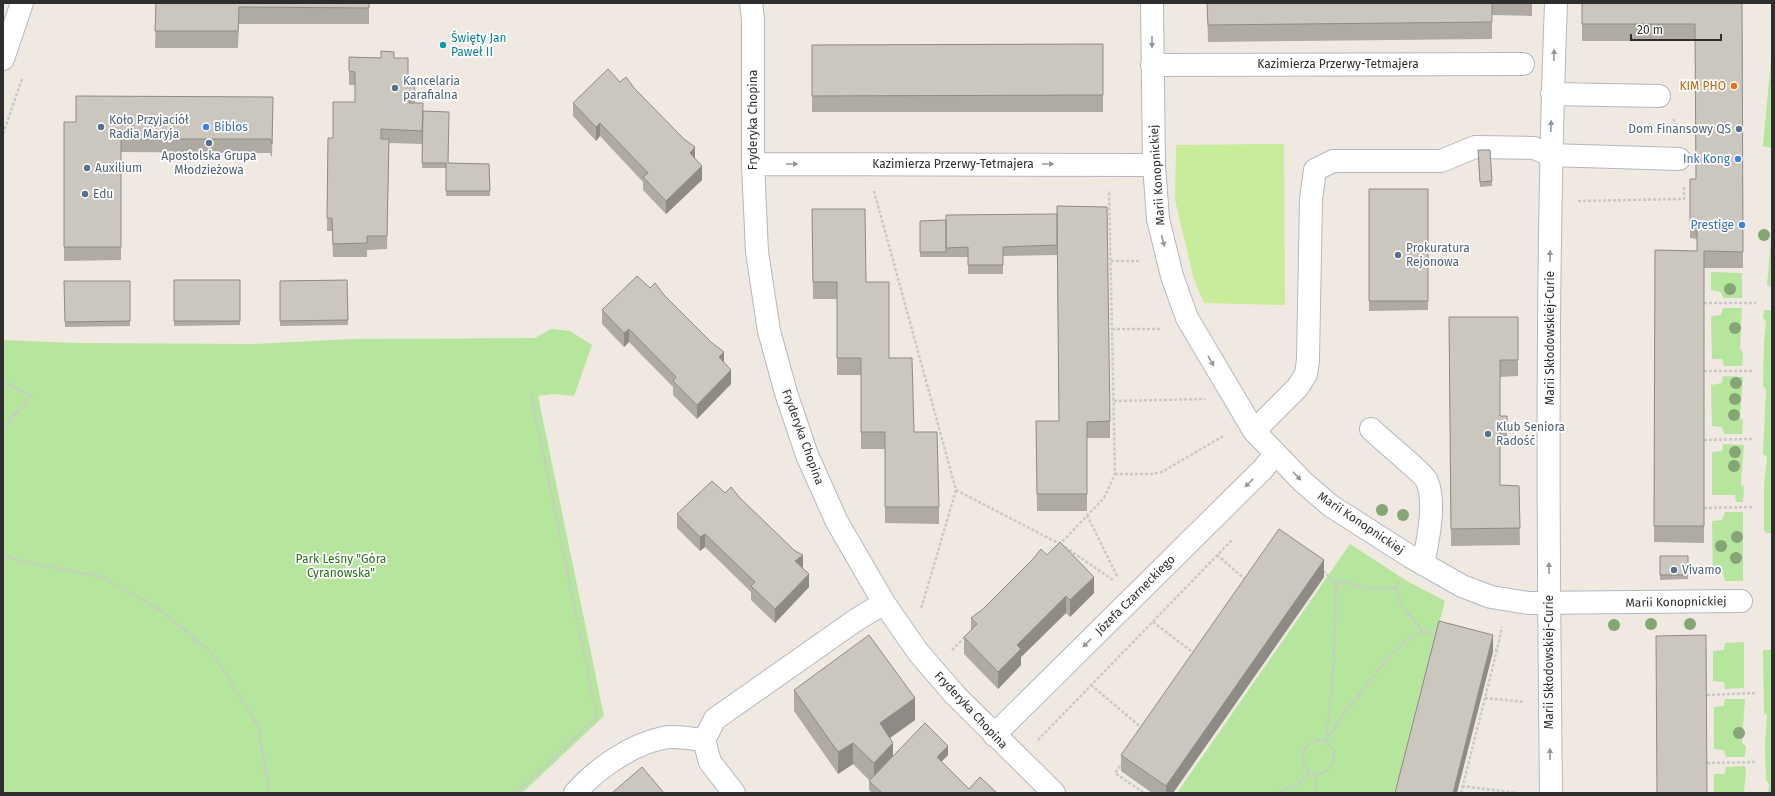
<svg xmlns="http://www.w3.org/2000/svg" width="1775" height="796" viewBox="0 0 1775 796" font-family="'Fira Sans',sans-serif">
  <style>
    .green { fill: #b6e59e }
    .pitch { fill: #c9ec9a }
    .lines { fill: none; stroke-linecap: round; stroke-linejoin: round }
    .minor-casing { stroke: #b4b7c1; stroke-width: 24 }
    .path { stroke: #c9c9c9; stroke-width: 2.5; stroke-dasharray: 3 2; stroke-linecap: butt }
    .minor { stroke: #fff; stroke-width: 22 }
    .tree { fill: #84a574 }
    .wall { fill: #afaba4 }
    .shaded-wall { fill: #8e8b86 }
    .building { fill: #cbc7bf; stroke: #8e8b86 }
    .oneway { fill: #969696 }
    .culture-dot { fill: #0f9aa8; stroke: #fff; stroke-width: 1.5 }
    .food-dot { fill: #e8710a; stroke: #fff; stroke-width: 1.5 }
    .service-dot { fill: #5c6f8a; stroke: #fff; stroke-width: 1.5 }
    .shop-dot { fill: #3f7fe0; stroke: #fff; stroke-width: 1.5 }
    .labels { text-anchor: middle; stroke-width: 3.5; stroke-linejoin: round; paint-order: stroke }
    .culture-label { font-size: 12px; fill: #0d838f; stroke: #fff; text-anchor: start }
    .street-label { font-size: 12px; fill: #2e2e2e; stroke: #fff }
    .service-label { font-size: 12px; fill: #4e5e75; stroke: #fff; text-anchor: start }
    .food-label { font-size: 12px; fill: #c56008; stroke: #fff; text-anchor: end }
    .shop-label { font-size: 12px; fill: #366cbe; stroke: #fff; text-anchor: end }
    .park-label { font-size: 12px; fill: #2c6e1b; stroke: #fff }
  </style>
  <rect width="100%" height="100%" fill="#efe9e1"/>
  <path class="green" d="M1772 49V148L1763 146Z
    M1772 227V287L1767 285Z
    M1711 272 1742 273V298H1723L1721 292 1711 290Z
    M1723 308H1742L1740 349 1743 353 1742 366H1724L1722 359H1713L1712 358 1711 317 1712 316 1721 315Z
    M1764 310H1772V533H1766L1764 530V485L1767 457 1763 454 1766 389 1763 386 1764 343 1766 322 1763 317Z
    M551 329 570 331 592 345 574 396 553 394 538 396 604 716 522 793H3V340L74 343 253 344 353 339 535 338Z
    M1723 376 1743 377 1740 418 1743 420 1742 434H1724L1722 427 1712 426 1711 385 1722 383Z
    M1723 444 1744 445 1741 483V485L1744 487 1743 502H1736L1735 495H1712V452L1722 451Z
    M1725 512H1743V581H1725L1723 574 1713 573 1712 521 1722 520Z
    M1350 544 1407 581 1445 601 1396 793H1177Z
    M1744 642V688L1725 689 1724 682 1713 681V651L1724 650 1725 643Z
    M1763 650H1772V793H1768L1769 784 1766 780 1765 744 1767 715 1764 713Z
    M1725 699H1745L1742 743 1746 746 1745 756 1744 757H1726L1724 750 1714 749V707L1724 706Z
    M1744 766 1746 768 1744 793H1714V774H1725L1726 767Z"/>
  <path class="pitch" d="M1284 144 1285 305 1204 303 1194 280 1175 200 1176 145Z"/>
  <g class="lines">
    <g class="minor-casing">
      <path id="minor" d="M751 3 753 19V164L757 252 769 331 786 393 807 455 837 522 884 603 918 652 955 695 1054 793
        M1152 3 1154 165 1158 219 1172 276 1187 318 1254 431 1303 482 1331 506 1411 557 1462 586 1491 597 1529 603 1741 601
        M3 59 22 3
        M1152 65 1523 64
        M1552 94 1659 96
        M753 164 1154 165
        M1371 429C1380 438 1424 474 1427 481 1436 503 1428 541 1423 564
        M1254 431 1298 387 1306 374 1308 360 1311 199 1315 170 1333 161H1441L1475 147 1534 148 1550 155 1679 159
        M994 735 1263 469 1275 454
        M575 793C596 769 632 744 663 738 675 735 691 739 704 740
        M734 793 710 762 704 740 715 719 856 620 884 603
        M1551 793C1548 530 1546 266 1556 3"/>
    </g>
    <path class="path" d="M1673 119 1679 129V132
      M3 134 22 79
      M874 191 956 490 921 609
      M1578 201 1684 199V186
      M1111 261H1141
      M1704 303H1756
      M1112 329H1162
      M1704 371H1754
      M3 382 31 396 3 428
      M1114 401 1205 399
      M1704 440 1753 439
      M1115 474H1151L1162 472 1225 435
      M956 490 1060 544
      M1704 508 1753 507
      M1087 515 1117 576
      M1059 545 1104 498 1115 474 1109 190
      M1065 547 1113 580
      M3 555 22 561 103 577 163 612 214 655 258 726 269 793
      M1217 555 1246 580
      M1323 571 1336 583
      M1399 582 1396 589 1401 605 1423 631 1439 635
      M1153 622 1195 654
      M1490 648 1497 650 1502 627
      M952 650 966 636
      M1091 685 1143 729
      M1707 695 1755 693
      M1485 698 1524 702
      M1038 740 1232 540
      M1318 740C1349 746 1329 787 1306 770 1299 755 1302 745 1318 740Z
      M1326 741 1333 679 1336 583H1345L1369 588 1396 589
      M1326 741 1343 715 1387 659 1406 640 1423 631
      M1123 762 1115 773 1144 793
      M1707 763 1755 762
      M1462 786 1517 793
      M516 793 597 717 531 394
      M1276 793 1297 785 1310 773
      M1315 793V774
      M1461 793 1497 650"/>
    <use href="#minor" class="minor"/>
  </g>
  <g class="tree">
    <circle cx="1764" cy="235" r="6"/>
    <circle cx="1730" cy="289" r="6"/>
    <circle cx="1735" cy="328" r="6"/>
    <circle cx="1736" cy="383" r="6"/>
    <circle cx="1735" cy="399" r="6"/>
    <circle cx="1734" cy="415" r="6"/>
    <circle cx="1735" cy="452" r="6"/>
    <circle cx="1734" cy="466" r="6"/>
    <circle cx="1382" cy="510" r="6"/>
    <circle cx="1403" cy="515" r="6"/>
    <circle cx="1737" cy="537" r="6"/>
    <circle cx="1721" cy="546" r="6"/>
    <circle cx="1736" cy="558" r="6"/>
    <circle cx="1651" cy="624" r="6"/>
    <circle cx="1690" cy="624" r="6"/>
    <circle cx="1614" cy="625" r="6"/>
    <circle cx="1739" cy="733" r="6"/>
  </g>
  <path class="wall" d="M156 3H369V24H239L238 48H155Z
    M1207 3H1532V16L1492 15V39L1208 42Z
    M1582 3H1742L1743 268H1704V543L1654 542 1655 250 1697 251V239L1690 238V179H1696L1695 41H1582Z
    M1103 44V112H812V45Z
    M349 57 394 58 408 80 415 92V103L423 111 448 163 489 164 490 196H446V168H422V144L389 143 387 249 367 250V257H333L332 231H327L328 138H333L355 102V85H349Z
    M620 82 634 88 695 159 702 180 666 214 643 190V182L600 136 596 141 573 116V103Z
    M273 110 272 158 270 153 121 152V260L64 261V122H76Z
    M1478 155 1492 181V186L1480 187Z
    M1369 189H1428V310L1369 311Z
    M812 209 866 282 889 358 939 507V524L885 523V449H861V375H837V299H813Z
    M1057 214 1110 421V438H1087V511H1037L1036 421H1059L1057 255 1003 256V274H968V257H920V221L946 220Z
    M174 280H240V325L174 326Z
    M347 280 348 325 280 326V281Z
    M64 281H130V326L65 327Z
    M650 288 724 363 731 384 697 419 673 395V387L629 342 624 347 602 324V310Z
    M1449 317H1518V376L1500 377V416L1507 430V447L1500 446V485L1519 486 1520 545 1451 546Z
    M725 493 740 498 803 568 809 587 775 623 751 600V592L705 547 700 551 677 528V514Z
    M1047 555 1094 593 1070 617 1066 613 1021 657V665L998 689 964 654V637L971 630V618L983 609Z
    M1660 556H1688V579L1660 580Z
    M1324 577 1173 793H1152L1121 771V755Z
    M794 690 915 720 890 738 893 755H948L941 762 969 789 997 793H872L869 790V780L853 764 838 774 794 711Z"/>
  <path class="shaded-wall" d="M600 123V136L596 141V127Z
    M695 147V161L690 153Z
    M702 166V180L666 214V201Z
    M629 329V342L624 347V333Z
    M724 352V365L719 357Z
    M731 370V384L697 419V405Z
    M705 534V547L700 551V537Z
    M803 555V569L795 561Z
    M1324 560V577L1173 793H1166V786Z
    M809 574V587L775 623V609Z
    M1094 577V593L1070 617V600Z
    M1066 596V613L1021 657V665L998 689V672L1017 645Z
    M1493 635V652L1457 793H1453Z
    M915 698V720L880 745V723Z
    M853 743V764L838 774V752Z
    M893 743V764L874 784V763Z
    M948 746V755L937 766V757Z"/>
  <path class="building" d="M156 3H369V8L239 7 238 31H155Z
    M1207 3H1492V22L1208 25Z
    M1582 3H1742L1743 252 1704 251V526H1654L1655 250 1697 251V222H1690V179H1696L1695 24H1582Z
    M1103 44V95L812 96V45Z
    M381 51 394 52V58H408V80H414L415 92H408L409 103H423L422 131 381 129V139H389L387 236H367V243L333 244 332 218H327L328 138H333V102H355V72L349 71V57L381 58Z
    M608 69 620 82 626 77 634 88 684 139 695 147 690 153 702 166 666 201 643 177 648 173 600 123 596 127 573 103Z
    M76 96 273 97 272 144 270 139H121V247H64V122H76Z
    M423 111 449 112 448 163 489 164 490 191H446V163H422Z
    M1478 150H1490L1492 181 1480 182Z
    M1369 189H1428V301H1369Z
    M1057 206 1107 207 1110 421 1087 422V494H1037L1036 421H1059Z
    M812 209H865L866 282H889V358H912L914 432H937L939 507H885V432H861V358H837V282H813Z
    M1057 214V245L1003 247V265H968V247L946 248V215Z
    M946 220V252H920V221Z
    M637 276 650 288 655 283 664 295 712 343 724 352 719 357 731 370 697 405 673 381 676 377 629 329 624 333 602 310Z
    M174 280H240V321H174Z
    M347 280 348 320 280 321V281Z
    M64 281H130V321L65 322Z
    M1449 317H1518V360H1500V416H1507V430H1500V485L1519 486 1520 528 1451 529Z
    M712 481 725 493 731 487 740 498 795 551 803 555 795 561 809 574 775 609 751 586 755 582 705 534 700 537 677 514Z
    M1279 529 1324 560 1166 786 1121 755Z
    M1060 542 1094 577 1070 600 1066 596 1017 645 1021 649 998 672 964 637 977 624 971 618 983 609 1032 560 1041 549 1047 555Z
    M1660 556H1688V575H1660Z
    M1439 621 1493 635 1453 793H1395Z
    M869 635 915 698 880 723 893 743 874 763 853 743 838 752 794 690Z
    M1706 635 1707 793H1657L1656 636Z
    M925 723 948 746 937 757 969 789 980 777 997 793H882L869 781Z
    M642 767 664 793H612Z"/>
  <defs><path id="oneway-solid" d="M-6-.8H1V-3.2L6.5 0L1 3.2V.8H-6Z"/></defs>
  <g class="oneway">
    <use href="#oneway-solid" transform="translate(1152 42) rotate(90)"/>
    <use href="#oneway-solid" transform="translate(1554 55) rotate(-88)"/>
    <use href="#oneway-solid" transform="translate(1551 126) rotate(-88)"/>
    <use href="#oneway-solid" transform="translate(792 164)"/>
    <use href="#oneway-solid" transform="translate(1048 164)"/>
    <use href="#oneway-solid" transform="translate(1163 241) rotate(76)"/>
    <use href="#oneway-solid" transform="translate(1550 256) rotate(-90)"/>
    <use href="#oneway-solid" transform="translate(1211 361) rotate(60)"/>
    <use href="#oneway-solid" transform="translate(1297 476) rotate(46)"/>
    <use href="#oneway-solid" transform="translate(1249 483) rotate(135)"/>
    <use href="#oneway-solid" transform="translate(1549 568) rotate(-90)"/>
    <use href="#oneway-solid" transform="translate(1087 643) rotate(135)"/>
    <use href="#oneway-solid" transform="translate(1550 754) rotate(-91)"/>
  </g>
  <circle class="culture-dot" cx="443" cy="45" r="4"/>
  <circle class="food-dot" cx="1734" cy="86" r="4"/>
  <g class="service-dot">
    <circle cx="395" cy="88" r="4"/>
    <circle cx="101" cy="127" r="4"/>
    <circle cx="1739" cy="129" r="4"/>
    <circle cx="209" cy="143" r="4"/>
    <circle cx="87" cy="168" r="4"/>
    <circle cx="85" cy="194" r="4"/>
    <circle cx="1398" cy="255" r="4"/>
    <circle cx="1488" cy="434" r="4"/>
    <circle cx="1674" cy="570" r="4"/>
  </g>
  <g class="shop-dot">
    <circle cx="206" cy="127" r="4"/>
    <circle cx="1738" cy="159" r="4"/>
    <circle cx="1742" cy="225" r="4"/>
  </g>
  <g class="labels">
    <g class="culture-label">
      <text x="451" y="42">Święty Jan<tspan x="451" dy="14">Paweł II</tspan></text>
    </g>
    <g class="street-label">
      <text x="1338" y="68">Kazimierza Przerwy-Tetmajera</text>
      <text transform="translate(753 120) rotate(-90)" y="4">Fryderyka Chopina</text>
      <text x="953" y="168">Kazimierza Przerwy-Tetmajera</text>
      <text transform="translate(1157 175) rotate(-94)" y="4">Marii Konopnickiej</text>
      <text transform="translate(1550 338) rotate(-90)" y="4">Marii Skłodowskiej-Curie</text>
      <text transform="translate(803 437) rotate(70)" y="4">Fryderyka Chopina</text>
      <text transform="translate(1361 523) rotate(34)" y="4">Marii Konopnickiej</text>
      <text transform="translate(1135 595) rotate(-45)" y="4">Józefa Czarneckiego</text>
      <text transform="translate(1676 602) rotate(-1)" y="4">Marii Konopnickiej</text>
      <text transform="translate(1549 662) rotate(-90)" y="4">Marii Skłodowskiej-Curie</text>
      <text transform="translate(971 710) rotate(47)" y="4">Fryderyka Chopina</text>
    </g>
    <g class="service-label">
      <text x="403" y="85">Kancelaria<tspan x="403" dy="14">parafialna</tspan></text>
      <text x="109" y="124">Koło Przyjaciół<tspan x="109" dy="14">Radia Maryja</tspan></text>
      <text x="1731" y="133" text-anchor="end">Dom Finansowy QS</text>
      <text x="209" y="160" text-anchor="middle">Apostolska Grupa<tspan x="209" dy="14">Młodzieżowa</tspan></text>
      <text x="95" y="172">Auxilium</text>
      <text x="93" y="198">Edu</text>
      <text x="1406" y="252">Prokuratura<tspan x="1406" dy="14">Rejonowa</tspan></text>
      <text x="1496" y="431">Klub Seniora<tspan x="1496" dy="14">Radość</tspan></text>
      <text x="1682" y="574">Vivamo</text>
    </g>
    <g class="food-label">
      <text x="1726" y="90">KIM PHO</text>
    </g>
    <g class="shop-label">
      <text x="214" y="131" text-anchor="start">Biblos</text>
      <text x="1730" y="163">Ink Kong</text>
      <text x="1734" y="229">Prestige</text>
    </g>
    <g class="park-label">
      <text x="341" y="563">Park Leśny "Góra<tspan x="341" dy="14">Cyranowska"</tspan></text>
    </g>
  </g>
  <rect width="1775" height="796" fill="none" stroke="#2e2e2e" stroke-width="8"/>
  <path d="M1631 34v6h90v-6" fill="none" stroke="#2e2e2e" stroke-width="2"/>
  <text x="1637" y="34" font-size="12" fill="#2e2e2e" stroke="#ffffff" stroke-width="3" paint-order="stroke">20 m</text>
</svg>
